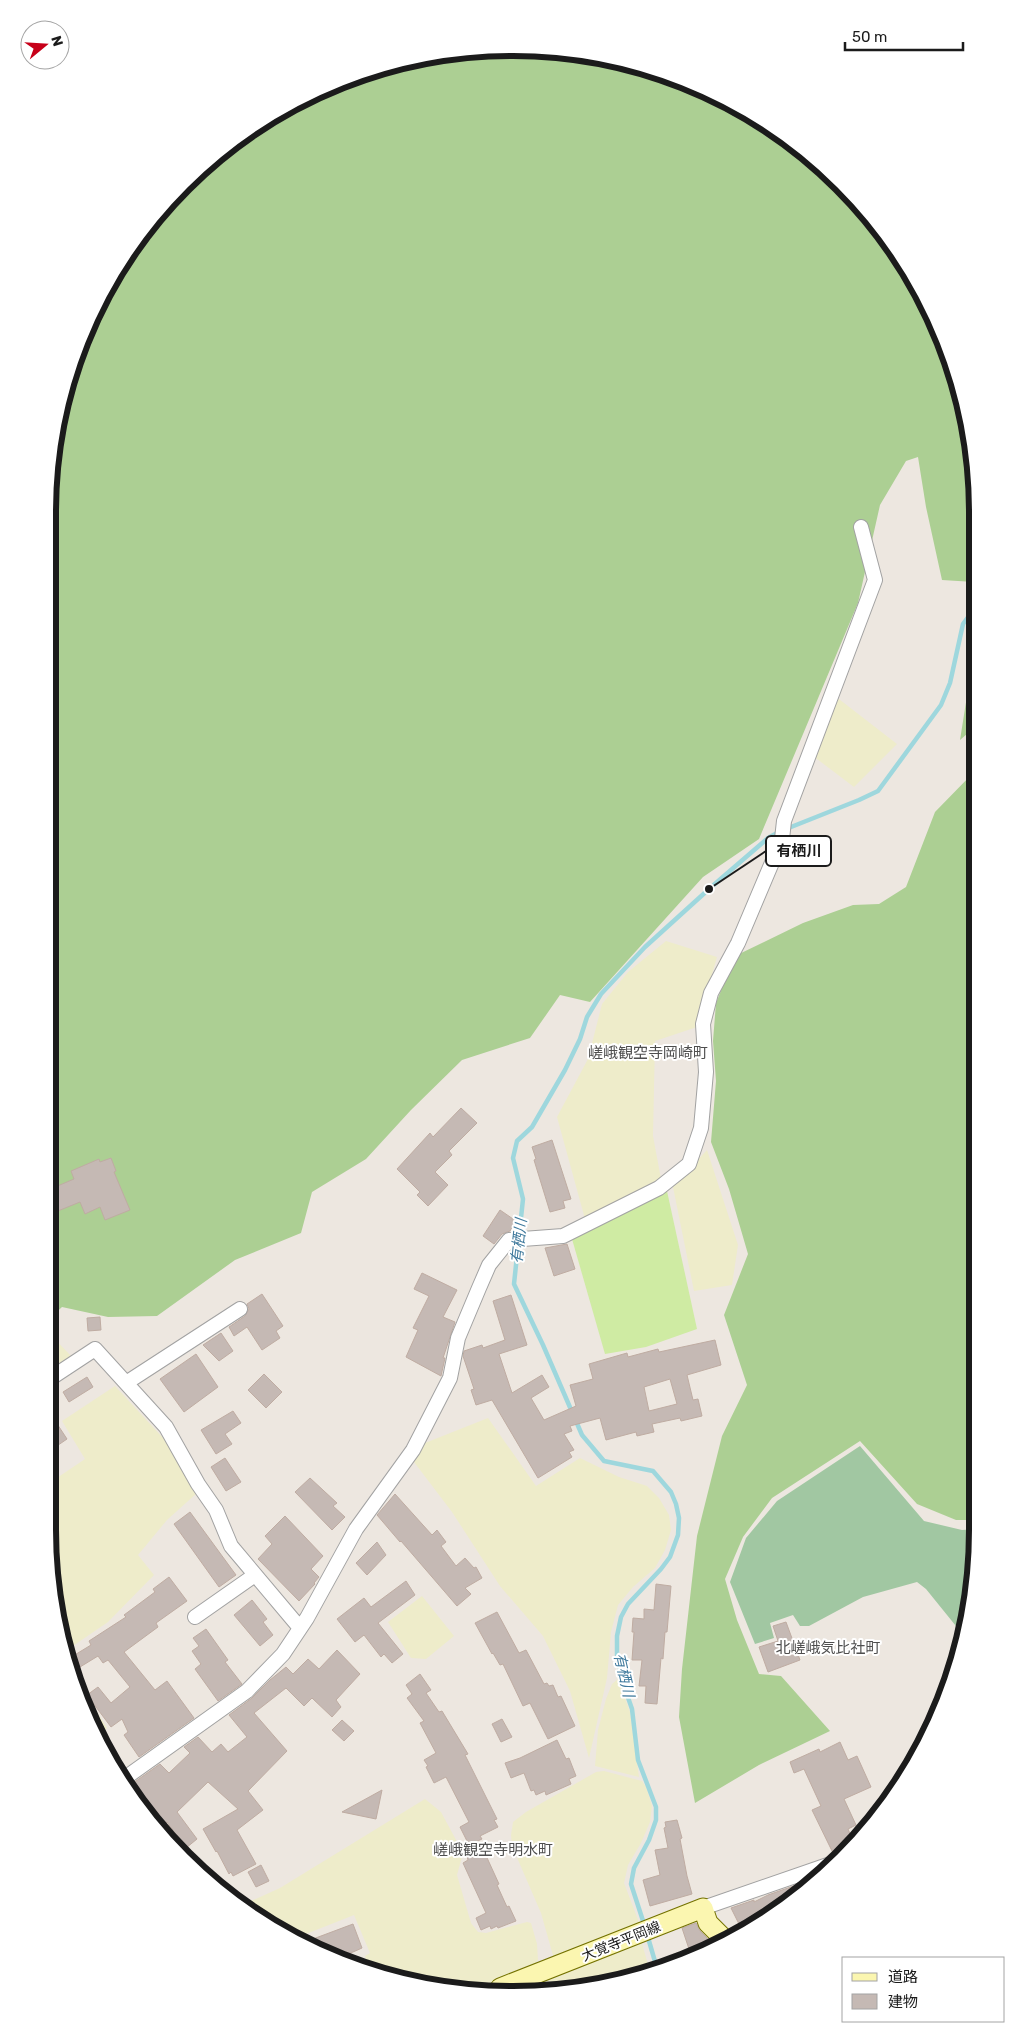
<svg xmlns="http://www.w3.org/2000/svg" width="1025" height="2042" viewBox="0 0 1025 2042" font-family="Rubik,'Noto Sans JP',sans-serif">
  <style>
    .farmland { fill: #eeecca }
    .grass { fill: #cfeba3 }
    .forest { fill: #accf93 }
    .cemetery { fill: #a1c7a2 }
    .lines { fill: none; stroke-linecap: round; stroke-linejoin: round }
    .stream { stroke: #9ed7dd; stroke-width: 4.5 }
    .building { fill: #c5b9b4; stroke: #bfaca2; fill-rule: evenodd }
    .minor-casing { stroke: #a2a2a2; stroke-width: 16 }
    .secondary-casing { stroke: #747201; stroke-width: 21 }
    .minor { stroke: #fff; stroke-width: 14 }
    .secondary { stroke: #fbf6b0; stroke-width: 19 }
    .labels { text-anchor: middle; stroke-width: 4; stroke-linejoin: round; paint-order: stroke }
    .street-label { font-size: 14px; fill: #1b1b1b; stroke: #fff }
    .neighbourhood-label { font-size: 15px; fill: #4e4e4e; stroke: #fff }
    .water-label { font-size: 15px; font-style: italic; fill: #407a9d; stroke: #fff }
    .rim { fill: none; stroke: #1b1b1b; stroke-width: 6 }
    .leader { fill: none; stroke: #1b1b1b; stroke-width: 2 }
    .callout-dot { fill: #1b1b1b; stroke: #fff; stroke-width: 2 }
    .callout { fill: #fff; stroke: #1b1b1b; stroke-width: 2 }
    .callout-label { font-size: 15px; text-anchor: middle; font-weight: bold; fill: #1b1b1b }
  </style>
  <rect width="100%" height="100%" fill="#ede7e0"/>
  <path class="farmland" d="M835 696 897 744 854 787 813 756Z
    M666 941 717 957 697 1027 655 1041 653 1136 661 1179 585 1219 557 1117 588 1059 602 1004 628 972Z
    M707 1150 738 1245 732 1285 694 1291 673 1187Z
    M48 1332 72 1357 48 1374Z
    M115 1386 165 1440 197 1493 167 1520 138 1555 154 1575 108 1622 67 1650 48 1529V1484L85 1459 62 1421Z
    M488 1418 536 1486 580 1458 619 1477 647 1486 659 1498 669 1515 671 1530 665 1550 655 1568 633 1587 618 1605 611 1632 607 1678 589 1758 570 1691 543 1636 500 1586 452 1512 414 1462 425 1443Z
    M422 1596 454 1636 426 1659 411 1658 388 1622Z
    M71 1672 107 1728 101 1733 72 1679Z
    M618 1679 630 1712 639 1777 595 1766 598 1730 606 1699 612 1684Z
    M604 1771 642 1781 646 1787 652 1806 650 1822 641 1843 628 1865 624 1883 640 1925 554 1959 541 1913 512 1846 511 1835 513 1822 526 1812 596 1772Z
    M425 1799 441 1812 463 1853 457 1875 471 1923 478 1932 486 1933 527 1922 531 1923 537 1944 538 1960 531 1968 480 1987 422 1986 368 1965 365 1956 370 1953 354 1915 296 1938 280 1932 242 1905 280 1888Z
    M641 1940 649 1968 573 1990 519 1989Z"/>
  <path class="grass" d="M667 1191 697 1329 646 1347 605 1354 572 1239Z"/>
  <path class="forest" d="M543 48 633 63 718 95 819 163 882 230 942 335 974 452V582L942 580 926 507 918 457 906 461 880 505 858 603 759 839 703 877 590 1002 560 995 530 1038 462 1060 411 1110 366 1159 312 1192 301 1233 235 1260 157 1316 108 1317 62 1307 48 1320V482L63 392 95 307 143 230 206 163 280 110 363 72 452 52Z
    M974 652V728L960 740Z
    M974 772 976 1520H956L917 1504 860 1441 772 1498 743 1537 725 1579 737 1620 759 1674 781 1676 830 1731 759 1765 695 1803 679 1717 682 1669 697 1536 722 1436 747 1385 724 1315 748 1254 729 1189 711 1142 716 1081 713 1041 716 1003 735 956 803 923 853 905 879 904 906 887 935 812Z"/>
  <path class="cemetery" d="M860 1446 924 1521 962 1530 976 1529 977 1560 964 1636 926 1589 917 1582 863 1597 809 1626H800L793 1615 770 1623 774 1638 755 1644 730 1582 746 1538 777 1501Z"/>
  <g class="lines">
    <path class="stream" d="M786 829 859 800 878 791 941 705 950 683 963 624 974 609
      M645 1927 631 1884 634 1868 649 1840 656 1820V1807L638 1760 632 1709 624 1686 617 1656V1636L621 1617 628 1604 661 1569 670 1557 678 1535 679 1518 676 1504 671 1492 653 1471 604 1461 582 1435 543 1345 514 1284 523 1199 513 1158 517 1141 532 1127 565 1070 580 1039 587 1017 601 994 645 947 709 889 768 838 779 832
      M647 1934 656 1965"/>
  </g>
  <path class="building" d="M461 1108 477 1123 449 1151 452 1155 435 1172 448 1185 428 1206 417 1195 420 1192 397 1169 430 1133 433 1137Z
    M552 1140 571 1199 563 1201 565 1208 550 1212 534 1160 536 1159 532 1147Z
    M111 1158 116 1171 114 1172 130 1210 105 1220 100 1207 85 1214 80 1202 48 1215V1190L74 1179 71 1171 99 1159 100 1162Z
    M500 1210 516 1221 510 1231 502 1234 494 1244 483 1236Z
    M567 1244 575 1269 554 1276 545 1248Z
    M422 1273 457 1290 443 1317 455 1322 443 1358H445L441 1376 406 1357 418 1330 413 1328 429 1296 414 1289Z
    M262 1294 283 1326 276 1331 280 1338 262 1350 247 1327 234 1336 229 1327 245 1316 249 1309 247 1304Z
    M511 1295 527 1345 499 1354 512 1393 542 1375 549 1387 531 1398 544 1420 576 1406 570 1385 593 1379 589 1364 627 1353 628 1357 658 1349 659 1352 715 1340 721 1365 687 1375 693 1400 698 1399 702 1416 681 1421 680 1418 652 1424 654 1432 637 1436 636 1432 606 1440 600 1418 570 1426 572 1431 564 1434 574 1450 569 1452 572 1457 538 1478 492 1400 476 1405 471 1390 474 1389 463 1356 464 1351 482 1345 483 1348 505 1340 493 1301ZM670 1379 677 1404 649 1411 644 1387Z
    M100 1317 101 1330 88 1331 87 1318Z
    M221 1333 233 1351 219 1361 203 1345Z
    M196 1354 218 1387 184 1412 160 1379Z
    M264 1374 282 1392 266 1408 248 1390Z
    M87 1377 93 1387 69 1402 63 1392Z
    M48 1410 67 1439 48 1452Z
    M233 1411 241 1423 225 1434 232 1444 216 1454 201 1430Z
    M225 1458 241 1482 226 1491 211 1467Z
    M310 1478 337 1503 333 1506 345 1517 332 1530 295 1492Z
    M395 1494 432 1535 437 1530 446 1542 441 1546 456 1566 465 1558 474 1568 476 1567 482 1578 465 1588 471 1594 457 1606 401 1541 400 1542 377 1515Z
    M190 1512 236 1575 219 1587 174 1524Z
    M285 1516 323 1556 311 1569 319 1577 314 1583 315 1584 299 1601 258 1559 272 1544 265 1536Z
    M377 1542 386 1555 367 1575 356 1563Z
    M169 1577 187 1601 156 1623 158 1627 124 1652 155 1690 167 1681 194 1718 139 1757 124 1735 128 1732 122 1719 111 1727 87 1695 98 1687 111 1703 130 1687 108 1660 103 1663 98 1656 80 1667 73 1656 91 1645 89 1641 126 1617 124 1615 155 1592 153 1589Z
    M406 1581 415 1595 378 1623 403 1654 392 1663 384 1654 381 1657 364 1635 355 1642 337 1619 364 1598 371 1607Z
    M656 1584 671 1586 667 1632H665L663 1659 661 1658 657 1704 645 1703 646 1686H639L642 1660H632L634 1632H632L633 1618 644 1619V1609L654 1610Z
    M252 1600 267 1619 263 1622 273 1635 260 1646 234 1615Z
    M497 1612 519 1653 526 1650 544 1684 547 1683 549 1686 553 1685 558 1697 561 1696 575 1726 548 1739 530 1703 523 1706 503 1664 500 1665 493 1653 492 1654 475 1623Z
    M786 1622 800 1660 768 1672 759 1647 778 1641 773 1626Z
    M206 1629 228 1660 225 1662 242 1684 218 1701 195 1669 201 1664 192 1651 199 1646 193 1638Z
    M337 1650 360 1674 336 1700 341 1707 332 1717 312 1698 304 1706 286 1688 254 1713 287 1751 248 1791 263 1810 237 1830 256 1864 233 1876 231 1872 229 1874 217 1851 216 1852 203 1829 238 1809 208 1782 177 1812 197 1839 186 1848 167 1822 158 1828 144 1813 129 1786 160 1764 169 1773 190 1753 184 1747 198 1737 212 1752 221 1744 228 1752 247 1737 229 1715 252 1698 270 1680 286 1667 293 1674 308 1659 319 1669Z
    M420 1674 431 1690 426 1693 439 1712 442 1711 468 1754 465 1755 497 1819 494 1820 498 1827 480 1836 482 1839 469 1845 460 1827 469 1822 446 1777 434 1783 426 1767 428 1766 424 1760 436 1753 420 1723 424 1721 407 1698 412 1694 406 1685Z
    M502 1719 512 1737 501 1742 492 1724Z
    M342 1720 354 1731 344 1741 332 1730Z
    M557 1740 566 1759 569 1758 576 1776 569 1779 571 1784 546 1795 545 1791 536 1795 534 1790 531 1791 524 1773 511 1778 505 1763 520 1758Z
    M840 1742 848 1760 857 1756 871 1787 844 1799 856 1825 848 1829 853 1841 851 1844 833 1853 812 1810 821 1806 804 1769 794 1773 790 1762 819 1749 820 1752Z
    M382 1790 376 1819 342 1812Z
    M677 1820 682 1838 680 1839 687 1876 692 1894 650 1906 643 1880 660 1875 655 1850 668 1848 664 1828 666 1827 665 1822Z
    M483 1849 499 1884 497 1885 507 1907 509 1906 516 1921 498 1928 497 1926 491 1929 490 1926 481 1930 476 1918 486 1913 463 1863 468 1860 467 1857Z
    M261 1865 269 1881 256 1887 248 1872Z
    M805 1882 806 1884 742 1930 731 1908 754 1900V1902L768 1895Z
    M696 1923 700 1931 707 1938 711 1949 691 1955 682 1928Z
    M353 1924 362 1948 353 1952 343 1956 305 1942Z"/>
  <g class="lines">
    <g class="minor-casing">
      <path id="minor" d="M48 1380 95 1349 166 1427 198 1484 216 1510 231 1546 300 1628
        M126 1383 240 1309
        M195 1617 255 1575
        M125 1778 247 1691 283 1654 307 1618 356 1529 413 1450 450 1378 458 1338 479 1288 489 1265 509 1240 563 1236 659 1188 689 1164 701 1128 706 1072 703 1024 711 993 738 943 782 839 784 821 875 580 861 527
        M703 1908 836 1862"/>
    </g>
    <g class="secondary-casing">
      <path id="secondary" d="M500 1988 703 1908 708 1923 726 1941"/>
    </g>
    <use href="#minor" class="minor"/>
    <use href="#secondary" class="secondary"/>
  </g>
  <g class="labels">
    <g class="street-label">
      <text transform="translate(621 1941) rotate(-22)" y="5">大覚寺平岡線</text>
    </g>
    <g class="neighbourhood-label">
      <text x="648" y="1058">嵯峨観空寺岡崎町</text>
      <text x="828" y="1653">北嵯峨気比社町</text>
      <text x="493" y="1855">嵯峨観空寺明水町</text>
    </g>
    <g class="water-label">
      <text transform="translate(519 1241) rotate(-84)" y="5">有栖川</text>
      <text transform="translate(624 1675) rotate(77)" y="5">有栖川</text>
    </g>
  </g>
  <path d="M0 0H1025V2042H0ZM512 56H513A456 456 0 0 1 969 512V1530A456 456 0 0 1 513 1986H512A456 456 0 0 1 56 1530V512A456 456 0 0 1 512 56Z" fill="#fff" fill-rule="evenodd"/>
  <path class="rim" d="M512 56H513A456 456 0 0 1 969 512V1530A456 456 0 0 1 513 1986H512A456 456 0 0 1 56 1530V512A456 456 0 0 1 512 56Z"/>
  <path class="leader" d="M709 889L766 851"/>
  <circle class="callout-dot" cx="709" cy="889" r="5"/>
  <rect class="callout" x="766" y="836" width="65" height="30" rx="5"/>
  <g class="callout-label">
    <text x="799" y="856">有栖川</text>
  </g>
  <rect x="842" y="1957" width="162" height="65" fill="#ffffff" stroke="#a4a4a4"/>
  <rect x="852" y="1973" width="25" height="8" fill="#fbf6b0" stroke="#a4a4a4"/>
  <text x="888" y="1982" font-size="15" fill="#1b1b1b">道路</text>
  <rect x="852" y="1994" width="25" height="15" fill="#c5b9b4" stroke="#a4a4a4"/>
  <text x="888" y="2007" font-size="15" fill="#1b1b1b">建物</text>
  <g transform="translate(45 45) rotate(72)"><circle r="24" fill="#ffffff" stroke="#a4a4a4"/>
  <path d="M0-4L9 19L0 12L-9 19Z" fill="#c70019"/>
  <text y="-8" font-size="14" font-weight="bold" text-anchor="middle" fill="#1b1b1b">N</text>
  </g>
  <path d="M845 42v8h118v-8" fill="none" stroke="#1b1b1b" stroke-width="2.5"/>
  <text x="852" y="42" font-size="15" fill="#1b1b1b" stroke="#ffffff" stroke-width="4" paint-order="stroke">50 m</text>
</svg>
